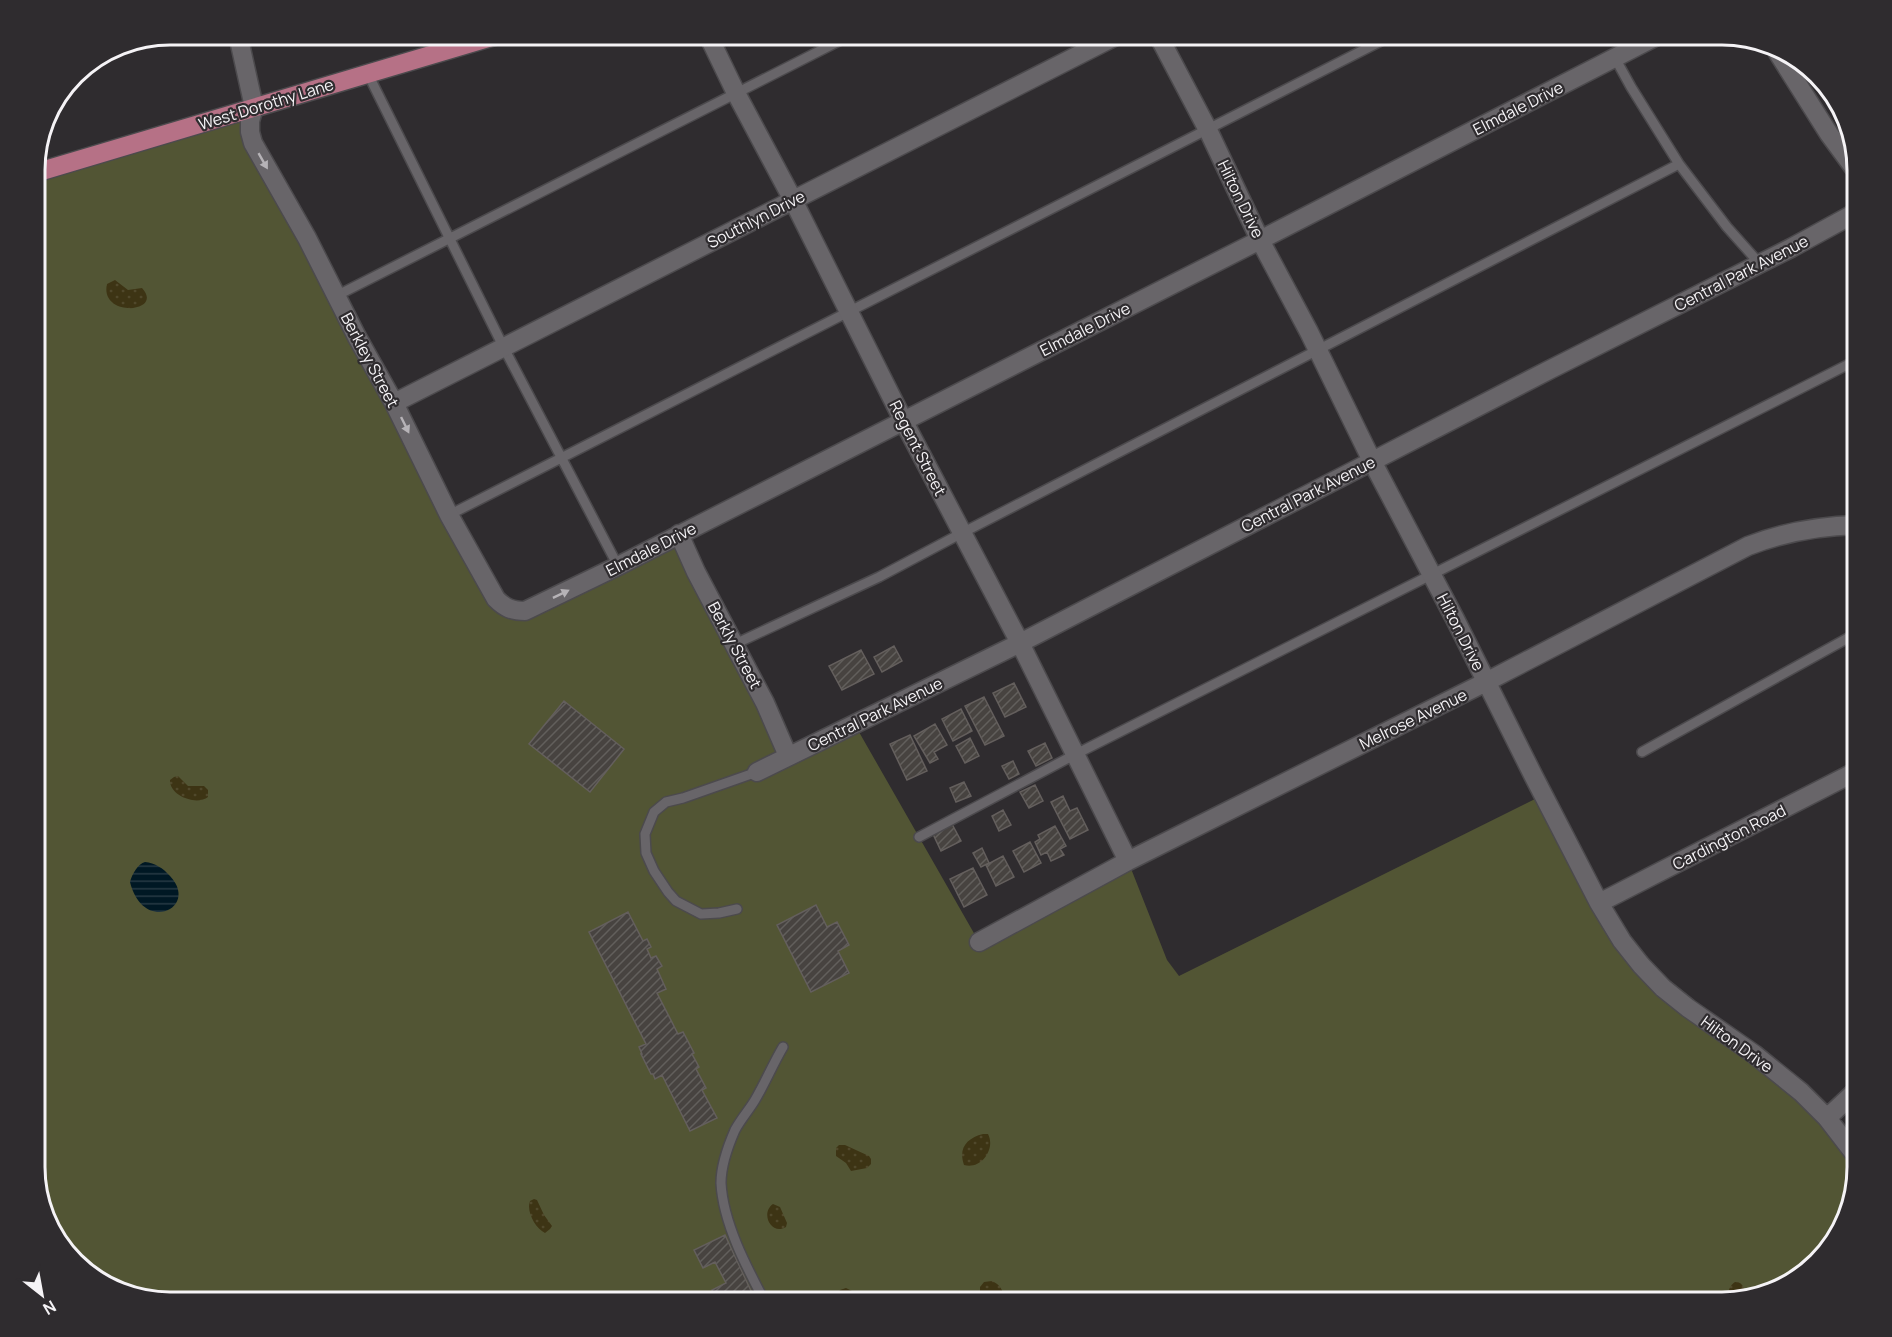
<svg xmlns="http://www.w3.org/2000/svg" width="1892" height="1337" viewBox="0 0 1892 1337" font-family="Manrope,sans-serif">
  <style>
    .grass { fill: #525534 }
    .sand { fill: url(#sand-dots) }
    .water { fill: url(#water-rules) }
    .building { fill: url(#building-hatch); stroke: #645f5d; stroke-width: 1.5 }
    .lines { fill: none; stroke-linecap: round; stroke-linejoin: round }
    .lane-casing { stroke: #4c4a4d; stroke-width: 12 }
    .street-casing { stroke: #4c4a4d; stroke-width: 21 }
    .primary-casing { stroke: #4c4a4d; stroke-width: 21 }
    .lane { stroke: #686569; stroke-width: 9 }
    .street { stroke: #686569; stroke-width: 18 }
    .primary { stroke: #b67186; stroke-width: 18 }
    .oneway { fill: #b6b3b7 }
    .labels { text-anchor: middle; stroke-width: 4.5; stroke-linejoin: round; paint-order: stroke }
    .street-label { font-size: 16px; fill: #f5f3f6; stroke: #2f2c2f }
    .rim { fill: none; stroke: #f5f3f6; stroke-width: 3 }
  </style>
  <defs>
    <pattern id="sand-dots" width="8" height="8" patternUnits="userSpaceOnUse" patternTransform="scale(1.5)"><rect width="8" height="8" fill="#3d3414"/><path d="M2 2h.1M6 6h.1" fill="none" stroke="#50482b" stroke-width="1.8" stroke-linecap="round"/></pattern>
    <pattern id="water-rules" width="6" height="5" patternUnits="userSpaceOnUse" patternTransform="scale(1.5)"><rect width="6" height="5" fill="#001824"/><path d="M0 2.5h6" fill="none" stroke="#263a44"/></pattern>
    <pattern id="building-hatch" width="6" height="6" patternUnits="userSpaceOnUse" patternTransform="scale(1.5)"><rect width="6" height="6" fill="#474340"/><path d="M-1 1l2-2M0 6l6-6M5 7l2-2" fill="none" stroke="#625f5c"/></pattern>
  </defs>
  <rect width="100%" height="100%" fill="#2f2c2f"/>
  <path class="grass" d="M254 107 250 121 449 515 515 611 679 534 787 756 855 725 979 942 1128 861 1167 960 1179 976 1543 795 1641 965 1754 1054 1857 1157V1168L1830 1249 1782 1288 1722 1302H169L88 1275 49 1227 35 1176V173Z"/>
  <path class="sand" d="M115 280 128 290 142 288C165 313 99 318 107 284Z
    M178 776 188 786H204L208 790V797C197 806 169 796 170 780L174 777Z
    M983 1134H988C996 1149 981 1170 964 1165 958 1148 967 1138 983 1134Z
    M839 1145H845L869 1156 871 1159V1164L867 1168 851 1171 846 1163 836 1156V1148Z
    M534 1199 537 1200 544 1215 552 1226 550 1229 545 1233C535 1228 526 1211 530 1201Z
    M773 1204 780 1207 787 1223 786 1227C771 1236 760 1213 773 1204Z
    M992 1281C1000 1285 1003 1289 1004 1299L1000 1302H996L995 1298 980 1292V1287L984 1282Z
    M1735 1282C1744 1282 1745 1290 1745 1297L1729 1301C1728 1292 1728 1287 1735 1282Z
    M846 1288 854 1292 864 1302C853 1302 841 1306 838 1293L840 1290Z"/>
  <path class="water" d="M145 862C155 863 163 868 170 876 200 908 143 935 130 882 132 874 138 864 145 862Z"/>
  <path class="building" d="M894 646 902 661 882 672 874 657Z
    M861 650 874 674 842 690 829 666Z
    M1014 683 1026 707 1005 717 993 693Z
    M984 697 1004 736 985 745 965 706Z
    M564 701 624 749 590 792 529 744Z
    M961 709 972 731 953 741 942 719Z
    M935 724 947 745 934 752 938 759 930 763 914 736Z
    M910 735 927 771 907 780 890 744Z
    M970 738 979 756 965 763 956 746Z
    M1045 743 1052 758 1036 766 1028 751Z
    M1013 761 1019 774 1009 779 1002 766Z
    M964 782 971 796 956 802 950 788Z
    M1035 785 1043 801 1029 808 1020 792Z
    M1063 796 1070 811 1077 808 1088 830 1070 839 1051 802Z
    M1003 810 1011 825 999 831 992 816Z
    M952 824 961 841 941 851 933 834Z
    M1055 826 1066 846 1060 849 1064 855 1051 861 1047 852 1041 855 1035 842 1040 839 1038 835Z
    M1030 842 1041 863 1024 872 1013 851Z
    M982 848 989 863 981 867 973 853Z
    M1003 856 1014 877 996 886 986 865Z
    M973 868 987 895 964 907 950 879Z
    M816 905 827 927 837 922 849 945 838 951 849 973 811 992 777 925Z
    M628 912 643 941 647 939 651 947 647 949 651 958 656 956 662 966 657 969 666 989 657 993 678 1034 683 1032 694 1053 692 1054 699 1067 696 1069 706 1088 702 1090 717 1118 690 1131 662 1075 655 1079 653 1074H651L641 1054H642L639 1047 646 1044 589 932Z
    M725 1235 752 1293 732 1302H718L712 1290 726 1283 715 1262 703 1268 694 1250Z"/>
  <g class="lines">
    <g class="lane-casing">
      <path id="lane" d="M1615 58 1631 87 1679 164
        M368 74 504 348 618 566
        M336 296 851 35
        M1857 511 1856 525 1857 583
        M449 515 1393 35
        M735 644 879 577 962 533 1679 164 1727 227 1760 264
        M1642 752 1857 633
        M919 837 1076 754 1857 360
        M737 909 719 913 701 914 676 901 668 892 654 871 646 853 645 834 654 812 666 802 683 798 757 772
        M765 1302C747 1268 723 1223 721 1183 721 1166 728 1146 735 1130 741 1119 749 1110 755 1100 765 1083 773 1064 783 1047"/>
    </g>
    <g class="street-casing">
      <path id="street" d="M238 35 254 107 250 121V132L253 143 307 238 357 337 394 403 449 515 496 599C505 608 512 611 525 611L618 566 1260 240 1659 35
        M708 35 736 93 793 200 903 420 1020 643 1128 861
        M1158 35 1208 130 1260 240 1309 332 1372 461 1455 619 1534 777 1599 903 1622 941 1641 965 1663 988 1688 1008 1754 1054 1801 1092 1827 1118 1857 1157
        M1778 53 1829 134 1857 172
        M394 403 1118 35
        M679 534 696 572 765 703 788 756
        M757 772 1020 643 1551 369 1791 248 1857 212
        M1599 903 1857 771
        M979 942 1128 861 1486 682 1748 546C1784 532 1819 526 1857 525
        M1827 1118 1857 1090"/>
    </g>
    <g class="primary-casing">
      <path id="primary" d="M35 173 498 35"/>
    </g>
    <use href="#lane" class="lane"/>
    <use href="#street" class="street"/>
    <use href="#primary" class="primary"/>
  </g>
  <defs><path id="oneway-solid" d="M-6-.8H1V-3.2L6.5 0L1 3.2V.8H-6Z" transform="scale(1.5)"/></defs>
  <g class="oneway">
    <use href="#oneway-solid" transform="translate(263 161) rotate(60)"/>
    <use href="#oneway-solid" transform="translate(405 425) rotate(64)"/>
    <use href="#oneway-solid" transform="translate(561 594) rotate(-26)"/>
  </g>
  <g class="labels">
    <g class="street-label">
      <text transform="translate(266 104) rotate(-17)" y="6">West Dorothy Lane</text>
      <text transform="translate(1518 108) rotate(-27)" y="6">Elmdale Drive</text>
      <text transform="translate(1241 199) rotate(64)" y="6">Hilton Drive</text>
      <text transform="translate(756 219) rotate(-27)" y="6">Southlyn Drive</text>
      <text transform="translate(1741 273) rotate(-27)" y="6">Central Park Avenue</text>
      <text transform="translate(1085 329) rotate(-27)" y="6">Elmdale Drive</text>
      <text transform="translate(370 360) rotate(62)" y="6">Berkley Street</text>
      <text transform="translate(918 448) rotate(63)" y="6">Regent Street</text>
      <text transform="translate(1308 494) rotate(-27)" y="6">Central Park Avenue</text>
      <text transform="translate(651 549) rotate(-27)" y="6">Elmdale Drive</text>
      <text transform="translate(1461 632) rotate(63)" y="6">Hilton Drive</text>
      <text transform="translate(735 645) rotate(62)" y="6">Berkly Street</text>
      <text transform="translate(875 714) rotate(-26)" y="6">Central Park Avenue</text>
      <text transform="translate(1413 719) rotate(-26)" y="6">Melrose Avenue</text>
      <text transform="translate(1729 837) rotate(-27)" y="6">Cardington Road</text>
      <text transform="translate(1737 1044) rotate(36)" y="6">Hilton Drive</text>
    </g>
  </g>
  <path d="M0 0H1892V1337H0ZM170 45H1722A125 125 0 0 1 1847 170V1167A125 125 0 0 1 1722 1292H170A125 125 0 0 1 45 1167V170A125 125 0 0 1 170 45Z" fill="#2f2c2f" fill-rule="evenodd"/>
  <path class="rim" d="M170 45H1722A125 125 0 0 1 1847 170V1167A125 125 0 0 1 1722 1292H170A125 125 0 0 1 45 1167V170A125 125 0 0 1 170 45Z"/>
  <g transform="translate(42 1295) rotate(149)" stroke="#2f2c2f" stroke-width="4.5" paint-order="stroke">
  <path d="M0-4.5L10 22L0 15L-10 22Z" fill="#f5f3f6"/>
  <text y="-9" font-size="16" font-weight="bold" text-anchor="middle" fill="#f5f3f6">N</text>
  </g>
</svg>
